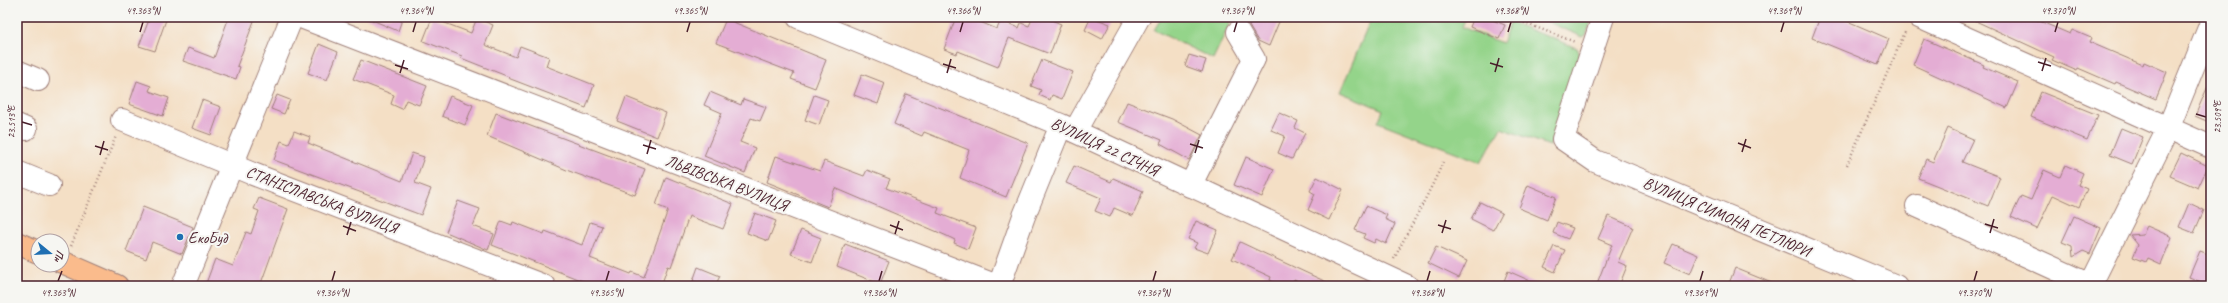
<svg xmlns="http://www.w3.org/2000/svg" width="2228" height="303" viewBox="0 0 2228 303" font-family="Caveat,sans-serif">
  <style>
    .green { fill: #94d48a; stroke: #6f7a5a }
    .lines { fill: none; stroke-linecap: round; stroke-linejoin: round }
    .stream { stroke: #87baf4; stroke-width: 4.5 }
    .building { fill: #e4add4 }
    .minor-casing { stroke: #9f7f78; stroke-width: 24 }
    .major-casing { stroke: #9f7f78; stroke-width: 24 }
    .path { stroke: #9f7f78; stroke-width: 2.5; stroke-dasharray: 1 3; stroke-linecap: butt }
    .minor { stroke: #fff; stroke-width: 22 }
    .major { stroke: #fabb8c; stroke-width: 22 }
    .ticks { fill: none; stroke: #4a1f2b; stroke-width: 1.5 }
    .poi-dot { fill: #1f6fb2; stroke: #f6f6f2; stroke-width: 1.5 }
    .labels { text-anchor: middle; stroke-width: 4; stroke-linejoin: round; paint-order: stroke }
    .street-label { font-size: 16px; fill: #4a1f2b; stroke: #f6f6f2 }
    .poi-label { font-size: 16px; fill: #4a1f2b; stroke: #f6f6f2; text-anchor: start }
    .neatline { fill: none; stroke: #4a1f2b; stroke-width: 1.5 }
    .ticks-label { font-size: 10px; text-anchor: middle; fill: #4a1f2b }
  </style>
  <rect width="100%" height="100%" fill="#f6f6f2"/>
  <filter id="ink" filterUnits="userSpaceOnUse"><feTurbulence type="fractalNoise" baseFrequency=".025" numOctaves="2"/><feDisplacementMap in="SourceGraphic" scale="8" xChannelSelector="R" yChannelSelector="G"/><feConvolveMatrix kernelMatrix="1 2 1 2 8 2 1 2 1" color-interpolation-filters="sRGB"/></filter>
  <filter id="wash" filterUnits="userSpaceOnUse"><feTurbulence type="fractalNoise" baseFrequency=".012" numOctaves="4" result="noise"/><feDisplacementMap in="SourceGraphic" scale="16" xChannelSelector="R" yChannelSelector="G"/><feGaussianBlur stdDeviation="0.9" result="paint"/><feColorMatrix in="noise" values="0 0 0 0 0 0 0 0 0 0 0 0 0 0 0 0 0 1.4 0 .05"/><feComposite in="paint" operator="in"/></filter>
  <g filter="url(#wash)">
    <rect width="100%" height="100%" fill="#f4dfc5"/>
    <path class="green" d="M1162 17H1233L1213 59 1154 30Z
      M1372 17H1466L1462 27 1502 43 1510 22 1577 48 1580 55 1550 146 1501 128 1481 162 1378 122 1383 110 1340 92Z
      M1536 17H1593L1586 35 1583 37Z"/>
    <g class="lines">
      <path class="stream" d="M27 286H28"/>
    </g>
    <g id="blocks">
      <path class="building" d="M150 17H167L155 51 139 46Z
        M229 17H243L254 21 237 66 240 67 236 79 183 61 188 48 214 58Z
        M365 17H403L398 31Z
        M956 17H968L997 29 1001 20 1019 28 1021 23 1029 26 1033 17H1044L1061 24 1050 54 1009 38 998 67 958 51 957 54 944 49Z
        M1091 17 1110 24 1102 39 1085 30Z
        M1253 17H1281L1269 46 1258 41 1249 26Z
        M1474 17H1485L1505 25 1499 39 1470 27Z
        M1820 17H1838L1889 39 1878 65 1812 38Z
        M1967 17H2030L2070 34 2072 30 2091 38 2089 42 2143 65 2144 62 2167 72 2156 99 2116 82 2115 84 2078 68 2077 71 2052 60 2054 57Z
        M432 18 471 33 477 18 493 25 485 45 516 57 520 46 549 57 546 66 594 85 586 108 508 78 509 77 461 58 462 56 423 41Z
        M726 19 826 60 815 88 791 79 794 73 716 43Z
        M1924 39 1984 65 1983 67 2018 82 2007 108 1913 65Z
        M319 44 338 52 327 80 308 73Z
        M1189 55 1206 60 1202 72 1185 66Z
        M361 60 427 86 419 105 406 100 402 109 391 104 394 95 353 79Z
        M1042 60 1073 72 1062 99 1052 95 1050 100 1039 95 1041 90 1031 86Z
        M862 74 885 83 878 104 854 95Z
        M2211 79V123L2195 116Z
        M137 81 151 86 149 91 169 98 163 116 129 104Z
        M710 92 741 105 743 99 766 107 760 121 751 118 740 142 755 148 745 173 704 156 722 113 704 105Z
        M2041 92 2098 115 2087 140 2031 117Z
        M906 94 1028 143 1006 197 960 178 969 150 924 132 922 136 894 124Z
        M277 95 290 100 284 114 271 109Z
        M814 95 828 100 819 125 805 120Z
        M450 96 473 105 465 125 442 116Z
        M626 97 666 113 657 137 617 121Z
        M202 100 221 107 211 135 192 128Z
        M1127 102 1172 119 1202 135 1189 160 1160 144 1162 140 1118 122Z
        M496 113 645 169 635 195 569 171 487 136Z
        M1279 113 1298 121 1295 128 1305 133 1292 159 1278 153 1285 136 1271 130Z
        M1948 128 1973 139 1962 162 2000 177 1988 206 1918 178 1926 159 1933 162Z
        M2121 128 2143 137 2132 164 2110 155Z
        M294 131 310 137 308 143 402 181 412 153 424 157 415 183 431 189 421 215 274 160 281 141 289 144Z
        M2181 153 2208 166 2198 188 2170 176Z
        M776 156 820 171 824 161 864 176 867 170 890 179 886 188 939 208 937 213 976 228 968 249 954 243 955 240 947 236 835 188 828 207 767 182Z
        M1246 157 1274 169 1262 197 1234 185Z
        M2065 165 2083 173 2078 185 2087 189 2079 207 2053 195 2037 229 2011 217 2021 196 2031 200 2044 170 2060 177Z
        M1074 166 1111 182 1113 178 1143 191 1133 216 1114 208 1110 217 1095 211 1101 198 1066 183Z
        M666 177 733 204 723 229 689 216 671 267 668 266 662 283 666 286H595L492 245 501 221 512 225 513 222 544 234 545 231 582 245 590 222 602 226 590 258 631 274 632 272 644 277 668 210 656 205Z
        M1317 177 1343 190 1329 220 1308 210 1315 194 1310 191Z
        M1528 185 1556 197 1547 220 1519 208Z
        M259 198 288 209 260 286H205L215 259 233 266 246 232 251 234 259 211 254 209Z
        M458 201 480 209 473 226 494 234 488 250 446 232Z
        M1480 202 1502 213 1493 230 1471 219Z
        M2189 203 2204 210 2194 233 2179 227Z
        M1366 206 1387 215 1385 219 1395 224 1386 244 1376 239 1374 243 1363 238 1365 234 1355 230Z
        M143 207 193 227 182 254 152 242 146 259 126 251Z
        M755 213 776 221 768 241 747 233Z
        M1608 216 1633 227 1618 262 1627 266 1619 286H1596L1612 245 1598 239Z
        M2074 216 2101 228 2090 254 2083 251 2073 257 2072 246 2062 242Z
        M1196 221 1218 230 1208 253 1194 248 1197 243 1188 239Z
        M1557 222 1573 228 1568 239 1553 233Z
        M2147 226 2172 237 2161 264 2148 258 2146 262 2133 257 2138 245 2130 235 2143 234Z
        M801 230 821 238 812 262 791 254Z
        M1240 242 1259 251 1335 286H1307L1294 280 1292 286H1273L1275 283 1270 280 1271 277 1232 259Z
        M845 244 889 261 880 284 837 267Z
        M1673 244 1698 255 1690 274 1664 263Z
        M1554 246 1565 250 1555 272 1544 267Z
        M1436 247 1467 261 1459 278 1428 263Z
        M2200 251 2211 255V286L2189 277Z
        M698 267 720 276 715 286H704L693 281Z
        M1735 268 1779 286H1728Z
        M1508 271 1542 286H1502Z"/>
    </g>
  </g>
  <g filter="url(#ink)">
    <use href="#blocks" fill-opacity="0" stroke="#9f7f78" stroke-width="1"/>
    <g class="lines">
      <g class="minor-casing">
        <path id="minor" d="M301 17 997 286
          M798 17 1061 125 1407 286
          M1603 17 1563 139 1595 161 1896 286
          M1919 17 2211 147
          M17 71 38 80
          M122 120 253 174 544 286
          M17 125 26 129
          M1075 131 1139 17
          M17 172 49 185
          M1190 186 1254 59 1238 32
          M1917 206 2093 286
          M183 286 292 17
          M999 286 1024 216 1061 125
          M2090 286 2168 129 2211 23"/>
      </g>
      <g class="major-casing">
        <path id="major" d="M17 243 38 252
          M62 262 117 286"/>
      </g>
      <path class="path" d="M1509 17 1575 42
        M1847 165 1906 30
        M71 246 116 136
        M1394 259C1410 227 1428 196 1443 162"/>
      <use href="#minor" class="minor"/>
      <use href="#major" class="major"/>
    </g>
  </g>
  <path class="ticks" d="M140 32 143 22M413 32 416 22M687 32 690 22M960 32 963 22M1234 32 1237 22M1508 32 1511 22M1781 32 1784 22M2055 32 2058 22M2038 62 2051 66M1490 63 1503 67M943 64 956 68M395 65 408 69M2042 71 2046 58M1495 72 1499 58M400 73 404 60M947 73 951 59M2196 114 2206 117M22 122 32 125M1738 143 1751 148M1190 144 1203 148M643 145 656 149M95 146 108 150M1742 152 1746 139M1195 153 1199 140M647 154 651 140M100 155 104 141M1985 224 1998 228M890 225 903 230M1438 225 1451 229M343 226 356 231M1442 233 1446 220M1990 233 1994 219M895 234 899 221M347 235 351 222M58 281 62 271M332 281 335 271M606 281 609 271M879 281 882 271M1153 281 1156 271M1427 281 1430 271M1700 281 1703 271M1974 281 1977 271"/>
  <circle class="poi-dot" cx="180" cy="237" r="4"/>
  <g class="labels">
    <g class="street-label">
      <text transform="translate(1105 146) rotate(25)" y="6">ВУЛИЦЯ 22 СІЧНЯ</text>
      <text transform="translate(727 182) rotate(21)" y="6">ЛЬВІВСЬКА ВУЛИЦЯ</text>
      <text transform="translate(322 199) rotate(21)" y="6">СТАНІСЛАВСЬКА ВУЛИЦЯ</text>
      <text transform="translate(1727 216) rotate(23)" y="6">ВУЛИЦЯ СИМОНА ПЕТЛЮРИ</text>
    </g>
    <g class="poi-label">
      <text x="188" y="243">ЕкоБуд</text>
    </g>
  </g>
  <rect width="2228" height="303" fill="none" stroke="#f6f6f2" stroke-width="44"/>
  <g transform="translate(50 253) rotate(108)"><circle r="19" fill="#f6f6f2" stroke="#b1a0a2"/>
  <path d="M0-3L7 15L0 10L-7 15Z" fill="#1f6fb2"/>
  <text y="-6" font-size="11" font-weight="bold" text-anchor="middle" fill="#4a1f2b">Пн</text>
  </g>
  <rect x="22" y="22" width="2184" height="259" class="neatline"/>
  <g class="ticks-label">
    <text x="143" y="14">49.363°N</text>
    <text x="416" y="14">49.364°N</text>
    <text x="690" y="14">49.365°N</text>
    <text x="963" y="14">49.366°N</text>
    <text x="1237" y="14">49.367°N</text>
    <text x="1511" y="14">49.368°N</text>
    <text x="1784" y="14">49.369°N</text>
    <text x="2058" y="14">49.370°N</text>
    <text transform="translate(2217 117) rotate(-90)" y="4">23.509°E</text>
    <text transform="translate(11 122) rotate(-90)" y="4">23.513°E</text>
    <text x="58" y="296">49.363°N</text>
    <text x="332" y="296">49.364°N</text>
    <text x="606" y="296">49.365°N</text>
    <text x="879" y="296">49.366°N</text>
    <text x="1153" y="296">49.367°N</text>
    <text x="1427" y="296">49.368°N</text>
    <text x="1700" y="296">49.369°N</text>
    <text x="1974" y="296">49.370°N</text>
  </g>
</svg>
